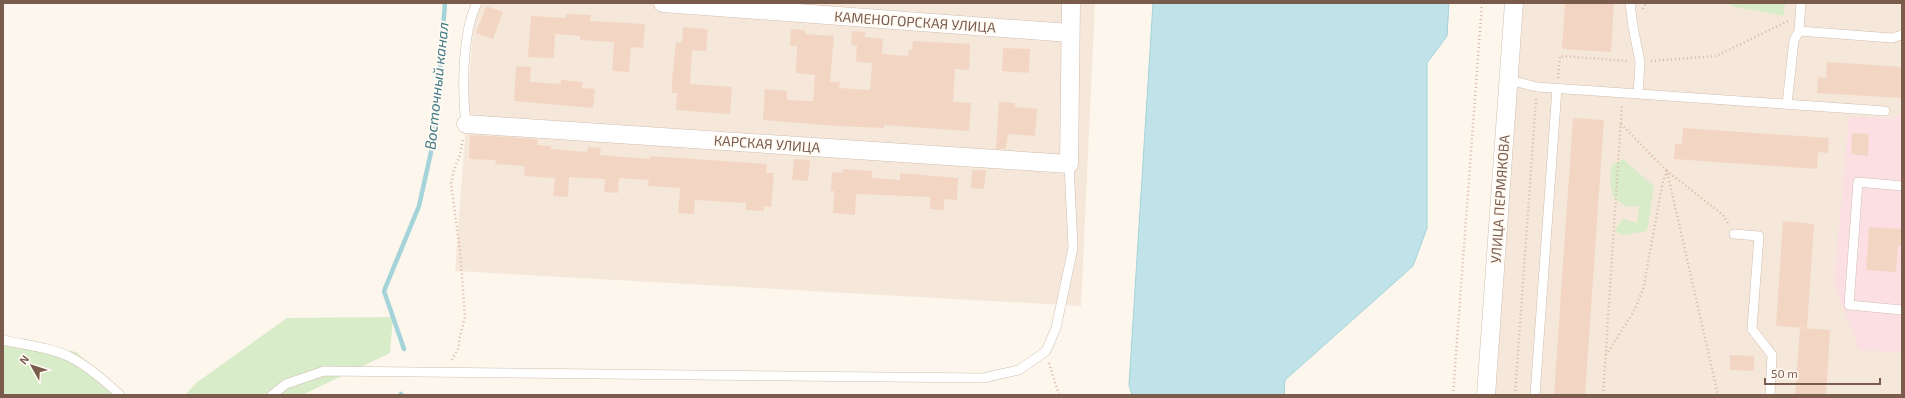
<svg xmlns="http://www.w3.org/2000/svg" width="1905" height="398" viewBox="0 0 1905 398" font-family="'Exo 2',sans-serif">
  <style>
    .residential { fill: #f5e8da }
    .medical { fill: #fbdfe3 }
    .green { fill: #d8ecc9 }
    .water { fill: #bfe3e8; stroke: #a5d3da }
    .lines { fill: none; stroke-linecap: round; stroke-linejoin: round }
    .stream { stroke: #a5d3da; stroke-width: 4.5 }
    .building { fill: #f3d5c3 }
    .service-casing { stroke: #d1beb0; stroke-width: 10 }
    .minor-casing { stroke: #d1beb0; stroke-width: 19 }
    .path { stroke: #d9b8a5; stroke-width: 2.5; stroke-dasharray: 1 3; stroke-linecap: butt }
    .service { stroke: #fff; stroke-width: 9 }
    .minor { stroke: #fff; stroke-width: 18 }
    .labels { text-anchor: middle; stroke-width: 4; stroke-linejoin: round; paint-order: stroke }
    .street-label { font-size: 14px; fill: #7a5c4d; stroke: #fffaf3 }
    .water-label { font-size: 15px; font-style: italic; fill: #437c86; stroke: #fffaf3 }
  </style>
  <rect width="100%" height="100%" fill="#fdf6ec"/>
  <path class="residential" d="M475 3H1095L1081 306 455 271Z
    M1522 3H1902V395H1494Z"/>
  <path class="medical" d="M1897 115H1902V352L1859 350 1834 284 1849 116 1892 119Z"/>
  <path class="green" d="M1732 3H1785L1784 16 1731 6Z
    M1623 159 1654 186 1647 231 1623 235 1615 230 1623 219 1637 223 1639 206 1627 207 1613 197 1610 182 1612 165Z
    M393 317 390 353 302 395H185L196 383 287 318Z
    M3 338 76 352 125 395H3Z"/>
  <path class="water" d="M1153 3H1449L1447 36 1427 63V228L1413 266 1285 380 1284 395H1132L1129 385Z"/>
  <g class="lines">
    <path class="stream" d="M404 349 384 291 419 206 435 134 445 3
      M401 394 402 395"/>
  </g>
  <path class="building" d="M1565 3H1614L1611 52 1562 49Z
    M486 6 503 12 493 39 476 33Z
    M566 14 591 15 590 21 645 24 643 48 631 47 629 72 612 71 614 42 580 40V36L555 34 554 58 528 57 531 16 566 18Z
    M683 27 708 29 706 51 692 50 690 84 732 87 730 114 676 110 677 93H672V81L676 42 682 43Z
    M791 29 805 30V34L834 36 830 82H840L839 88 870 90 872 63 856 62 857 46 851 45 852 31 865 32V37L883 39 882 54 908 56 909 50H912L913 41 970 44 969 70 955 69 953 102 971 103 969 131 884 125V128L837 126 763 120 765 89 787 91V100L813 101 815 75 796 73 797 46H790Z
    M1003 48 1030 49 1029 73 1002 71Z
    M1827 62 1902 67V98L1817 93 1818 77 1826 78Z
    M516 66 531 67 530 82 561 84V80L583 82 582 88 595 89 593 108 514 101Z
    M999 102 1015 103 1014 107 1037 109 1035 136 1008 134 1006 149H996Z
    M1573 118 1604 120 1585 395H1554Z
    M1683 128 1829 138 1828 153 1818 152 1817 169 1674 159 1675 144H1682Z
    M1852 133 1869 134 1868 156 1851 154Z
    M470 135 538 139 537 145 551 146V149L587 152 588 147 601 148 600 155 650 159V156L767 164 766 173H774L771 207 764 206V211L746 210V203L695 200 694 214 678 213 680 188 648 186 649 180 619 178 618 193 604 192 605 179 569 177 568 197 553 196 555 178 524 176 525 166 495 164 496 160 469 159Z
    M794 159 810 160 808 181 792 180Z
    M843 169 872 171V178L900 180V173L958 178 957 200 944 199V210L930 209V197L856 194 855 215 833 213 834 191H831L832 172 843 173Z
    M972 170H986L984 189 971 188Z
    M1783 221 1814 224 1807 328 1776 326Z
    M1869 227 1902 229V246L1898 245 1896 272 1866 270Z
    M1800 328 1830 330 1826 395H1795Z
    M1730 355 1754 356V371L1730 370Z"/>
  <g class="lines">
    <g class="service-casing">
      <path id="service" d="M1630 3 1633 27 1640 62 1638 94
        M1799 31 1892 38 1902 35
        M1509 80 1537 87 1885 111
        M1787 104 1794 40 1799 31 1801 3
        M466 124C462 91 462 32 477 3
        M1902 186 1858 182 1849 305 1902 310
        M1734 234 1759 236 1752 329 1772 355 1770 395
        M3 340C24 345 50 347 70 357 88 366 105 381 120 395
        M272 395 286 384 324 371 983 378 1019 370 1046 351 1056 328 1073 248 1069 164
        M1535 395 1557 88"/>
    </g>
    <g class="minor-casing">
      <path id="minor" d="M663 3 1070 33
        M466 124 1069 164 1071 3
        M1486 395 1514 3"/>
    </g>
    <path class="path" d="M1643 9 1646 3
      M1651 61 1716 56 1788 21
      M1558 78 1560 56 1628 61
      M1621 124 1667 171 1718 395
      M1606 355 1633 313 1643 290 1663 181 1667 171 1723 215 1729 225
      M452 360 459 347V340L465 317 460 251 451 183 454 170 460 155 463 138
      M1049 363 1059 395
      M1453 395 1482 3
      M1515 395 1536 99
      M1603 395 1622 104"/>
    <use href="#service" class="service"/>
    <use href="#minor" class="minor"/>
  </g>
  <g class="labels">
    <g class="street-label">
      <text transform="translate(915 22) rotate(4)" y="5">КАМЕНОГОРСКАЯ УЛИЦА</text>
      <text transform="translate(767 144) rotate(4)" y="5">КАРСКАЯ УЛИЦА</text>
      <text transform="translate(1500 199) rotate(-86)" y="5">УЛИЦА ПЕРМЯКОВА</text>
    </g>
    <g class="water-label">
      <text transform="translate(437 86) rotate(-84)" y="5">Восточный канал</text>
    </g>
  </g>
  <rect width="1905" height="398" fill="none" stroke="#7a5c4d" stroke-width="8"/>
  <g transform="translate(32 366) rotate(309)" stroke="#fffaf3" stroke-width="3" paint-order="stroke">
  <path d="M0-3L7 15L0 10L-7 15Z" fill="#7a5c4d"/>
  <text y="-6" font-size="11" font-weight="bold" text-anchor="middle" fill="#7a5c4d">N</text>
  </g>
  <path d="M1765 378v6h115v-6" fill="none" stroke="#7a5c4d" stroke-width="2"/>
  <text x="1771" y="378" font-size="12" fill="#7a5c4d" stroke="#fffaf3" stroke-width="3" paint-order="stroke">50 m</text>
</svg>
